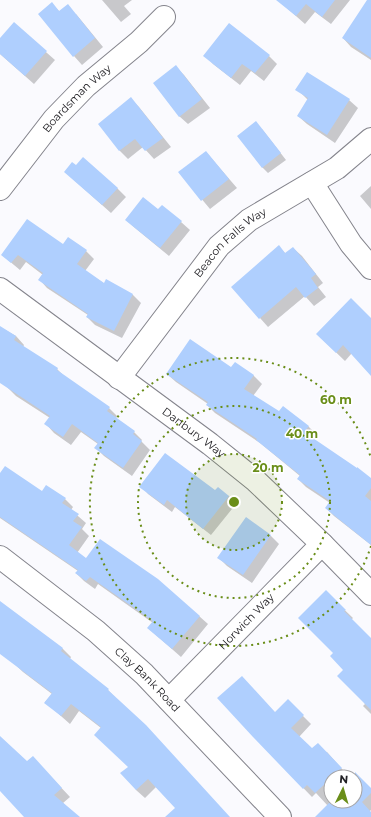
<svg xmlns="http://www.w3.org/2000/svg" width="371" height="817" viewBox="0 0 371 817" font-family="Montserrat,sans-serif">
  <style>
    .shadow { fill: #0003 }
    .building { fill: #afcffe }
    .lines { fill: none; stroke-linecap: round; stroke-linejoin: round }
    .minor-casing { stroke: #84848c; stroke-width: 24 }
    .minor { stroke: #fff; stroke-width: 22 }
    .ring { fill: none; stroke: #6a8e19; stroke-width: 2; stroke-dasharray: 2 4 }
    .labels { text-anchor: middle; stroke-width: 3; stroke-linejoin: round; paint-order: stroke }
    .street-label { font-size: 11px; fill: #222125; stroke: #fff }
    .centre { fill: #6a8e19; stroke: #fff; stroke-width: 2 }
    .ring-label { font-size: 12px; text-anchor: middle; font-weight: bold; fill: #6a8e19; stroke: #fff; stroke-width: 3; stroke-linejoin: round; paint-order: stroke }
  </style>
  <rect width="100%" height="100%" fill="#fafafe"/>
  <path class="shadow" d="M102 0H132L124 6 131 14 121 22Z
    M282 0H350L331 24 315 12 305 24 280 2Z
    M52 4 60 12 76 14 103 47 82 65 74 56Z
    M371 8V60L351 47 343 38Z
    M14 24 55 60 34 84 0 54V40Z
    M205 55 269 56 277 64 264 81 251 71 240 85 213 64Z
    M176 67 184 75 210 108 188 124 179 116Z
    M297 89 349 100 358 108 335 143 307 124 298 116 308 100Z
    M131 99 139 107 171 147 154 159 143 147 128 159 120 151 99 124Z
    M262 129 286 160 268 173 262 167Z
    M206 152 237 188 210 209 180 173Z
    M74 180 117 188 126 197 111 213Z
    M371 186V209L360 196Z
    M126 220 181 222 190 230 169 256 135 228Z
    M63 246 86 251 94 259 85 271 105 284 106 281 133 295 141 303 122 338 95 325 87 317 88 315 47 288 40 280 43 275 26 262 20 270 2 255Z
    M278 246 286 254 293 248 302 256 323 283 318 287 326 297 314 306 305 296 268 327 260 318Z
    M371 319V375L352 353 345 361 317 334Z
    M0 327 16 336 24 345 23 347 57 369 65 377 109 408 117 416 116 419 134 432 142 440 141 441 150 450 132 476 104 456 96 448 98 444 81 432 71 445 54 433 46 424 50 418 16 396 8 388 0 374Z
    M232 368 253 375 262 384 253 396 279 413 308 426 317 435 313 439 371 479V545L334 516 326 508 330 503 306 487 298 479 300 476 260 443 215 413 207 405 208 404 176 382 167 374Z
    M0 475 42 493 65 499 73 507 71 510 86 523 82 529 89 536 77 553 86 559 199 616 208 624 181 657 148 628 153 623 98 584 95 589 84 581 76 573 78 571 0 518Z
    M141 486 216 492 229 496 236 504 211 535 175 507 172 512 148 494Z
    M246 518 271 536 279 544 252 583 227 566 219 558Z
    M326 592 353 618 351 620 371 639V714L363 706 365 704 334 653Z
    M0 602 63 649 71 657 70 659 108 690 229 817H176V808L156 787 145 798 136 790 129 767 101 728 79 711 70 724 45 702 52 694 23 672 0 650Z
    M288 701 311 724 299 737 312 750 327 752 349 777H331V801H355V778L371 789V810L369 812 371 813V817H328V806L316 793 312 797 253 736Z
    M0 737 27 762 41 766 70 797 63 803 78 817H25L0 786Z"/>
  <path class="building" d="M276 0H335L322 17 306 4 296 16Z
    M367 0H371V58L342 38Z
    M52 2 59 11 68 4 95 38 73 57 38 14Z
    M14 22 47 51 25 76 0 54V38Z
    M229 23 270 55 255 73 242 64 231 78 203 56Z
    M176 65 202 99 179 117 153 83Z
    M307 72 350 99 327 135 297 116 308 98 295 90Z
    M131 97 163 138 145 151 135 139 119 151 98 124Z
    M256 121 281 153 262 168 237 136Z
    M206 151 229 179 201 201 178 172Z
    M83 157 118 188 102 205 64 172 72 162 76 165Z
    M143 197 158 209 162 205 182 221 160 248 125 220Z
    M27 219 63 244 68 237 87 250 77 264 104 283 106 279 133 294 114 331 86 317 88 314 38 280 43 273 18 255 11 263 1 255Z
    M279 245 285 253 293 247 316 274 311 278 318 288 305 298 296 287 259 319 231 287Z
    M351 298 371 318V376L343 345 336 353 316 334Z
    M0 326 16 336 14 340 58 368 57 370 110 407 107 411 135 431 133 434 142 441 123 468 94 448 98 443 72 424 63 437 44 424 50 416 0 383Z
    M190 339 231 367 235 362 254 375 244 389 279 411 283 406 309 426 304 432 357 468V467L371 478V488L365 496 371 501V545L325 508 330 501 297 479 300 475 256 440 257 439 206 405 208 402 166 374Z
    M165 453 215 490 218 487 229 496 203 529 167 500 164 505 139 487Z
    M5 466 42 491 46 485 66 498 62 503 79 514 73 521 82 527 69 545 86 558 100 539 158 579 200 616 172 649 147 628 153 621 90 577 86 581 75 573 78 570 0 517V473Z
    M246 517 271 535 243 575 217 558Z
    M326 590 346 610 344 611 371 638V710L337 676 343 670 330 656 333 653 298 618Z
    M0 601 63 648 61 651 109 689 108 690 146 725 230 817H165L175 808 148 779 136 790 120 773 128 767 94 735 101 727 71 704 61 716 44 703 52 693 0 654Z
    M242 676 275 712 288 699 304 715 291 728 312 748 318 743 342 768 315 793 307 785 303 789 253 737 217 698Z
    M0 736 27 761 33 756 62 788 54 795 80 817H24L0 791Z
    M355 772 371 788V793L362 802 371 812V817H315L331 801H355Z"/>
  <g class="lines">
    <g class="minor-casing">
      <g id="minor">
        <path d="M312 183 351 244 371 268"/>
        <path id="s1" d="M0 189 54 119 86 86 139 42 164 17"/>
        <path id="s2" d="M0 289 210 444 256 481 322 544 371 594"/>
        <path id="s3" d="M119 378 219 246 249 220 337 168 371 139"/>
        <path id="s4" d="M0 557 96 631 144 674 280 817"/>
        <path id="s5" d="M169 700 322 544"/>
      </g>
    </g>
    <use href="#minor" class="minor"/>
  </g>
  <circle cx="234" cy="502" r="48" fill="#6a8e19" fill-opacity=".12"/>
  <g class="ring">
    <circle cx="234" cy="502" r="48"/>
    <circle cx="234" cy="502" r="96"/>
    <path d="M371 546A144 144 0 1 1 371 458"/>
  </g>
  <g class="labels">
    <g class="street-label">
      <text dy="4" stroke="none"><textPath href="#s1" startOffset="119">Boardsman Way</textPath></text>
      <text dy="4" stroke="none"><textPath href="#s3" startOffset="176">Beacon Falls Way</textPath></text>
      <text dy="4" stroke="none"><textPath href="#s2" startOffset="241">Danbury Way</textPath></text>
      <text dy="4" stroke="none"><textPath href="#s5" startOffset="110">Norwich Way</textPath></text>
      <text dy="4" stroke="none"><textPath href="#s4" startOffset="192">Clay Bank Road</textPath></text>
    </g>
  </g>
  <circle cx="234" cy="502" r="6" class="centre"/>
  <g class="ring-label">
    <text x="336" y="404">60 m</text>
    <text x="302" y="438">40 m</text>
    <text x="268" y="472">20 m</text>
  </g>
  <g transform="translate(343 789) rotate(5)"><circle r="19" fill="#ffffff" stroke="#a7a6a8"/>
  <path d="M0-3L7 15L0 10L-7 15Z" fill="#6a8e19"/>
  <text y="-6" font-size="11" font-weight="bold" text-anchor="middle" fill="#222125">N</text>
  </g>
</svg>
